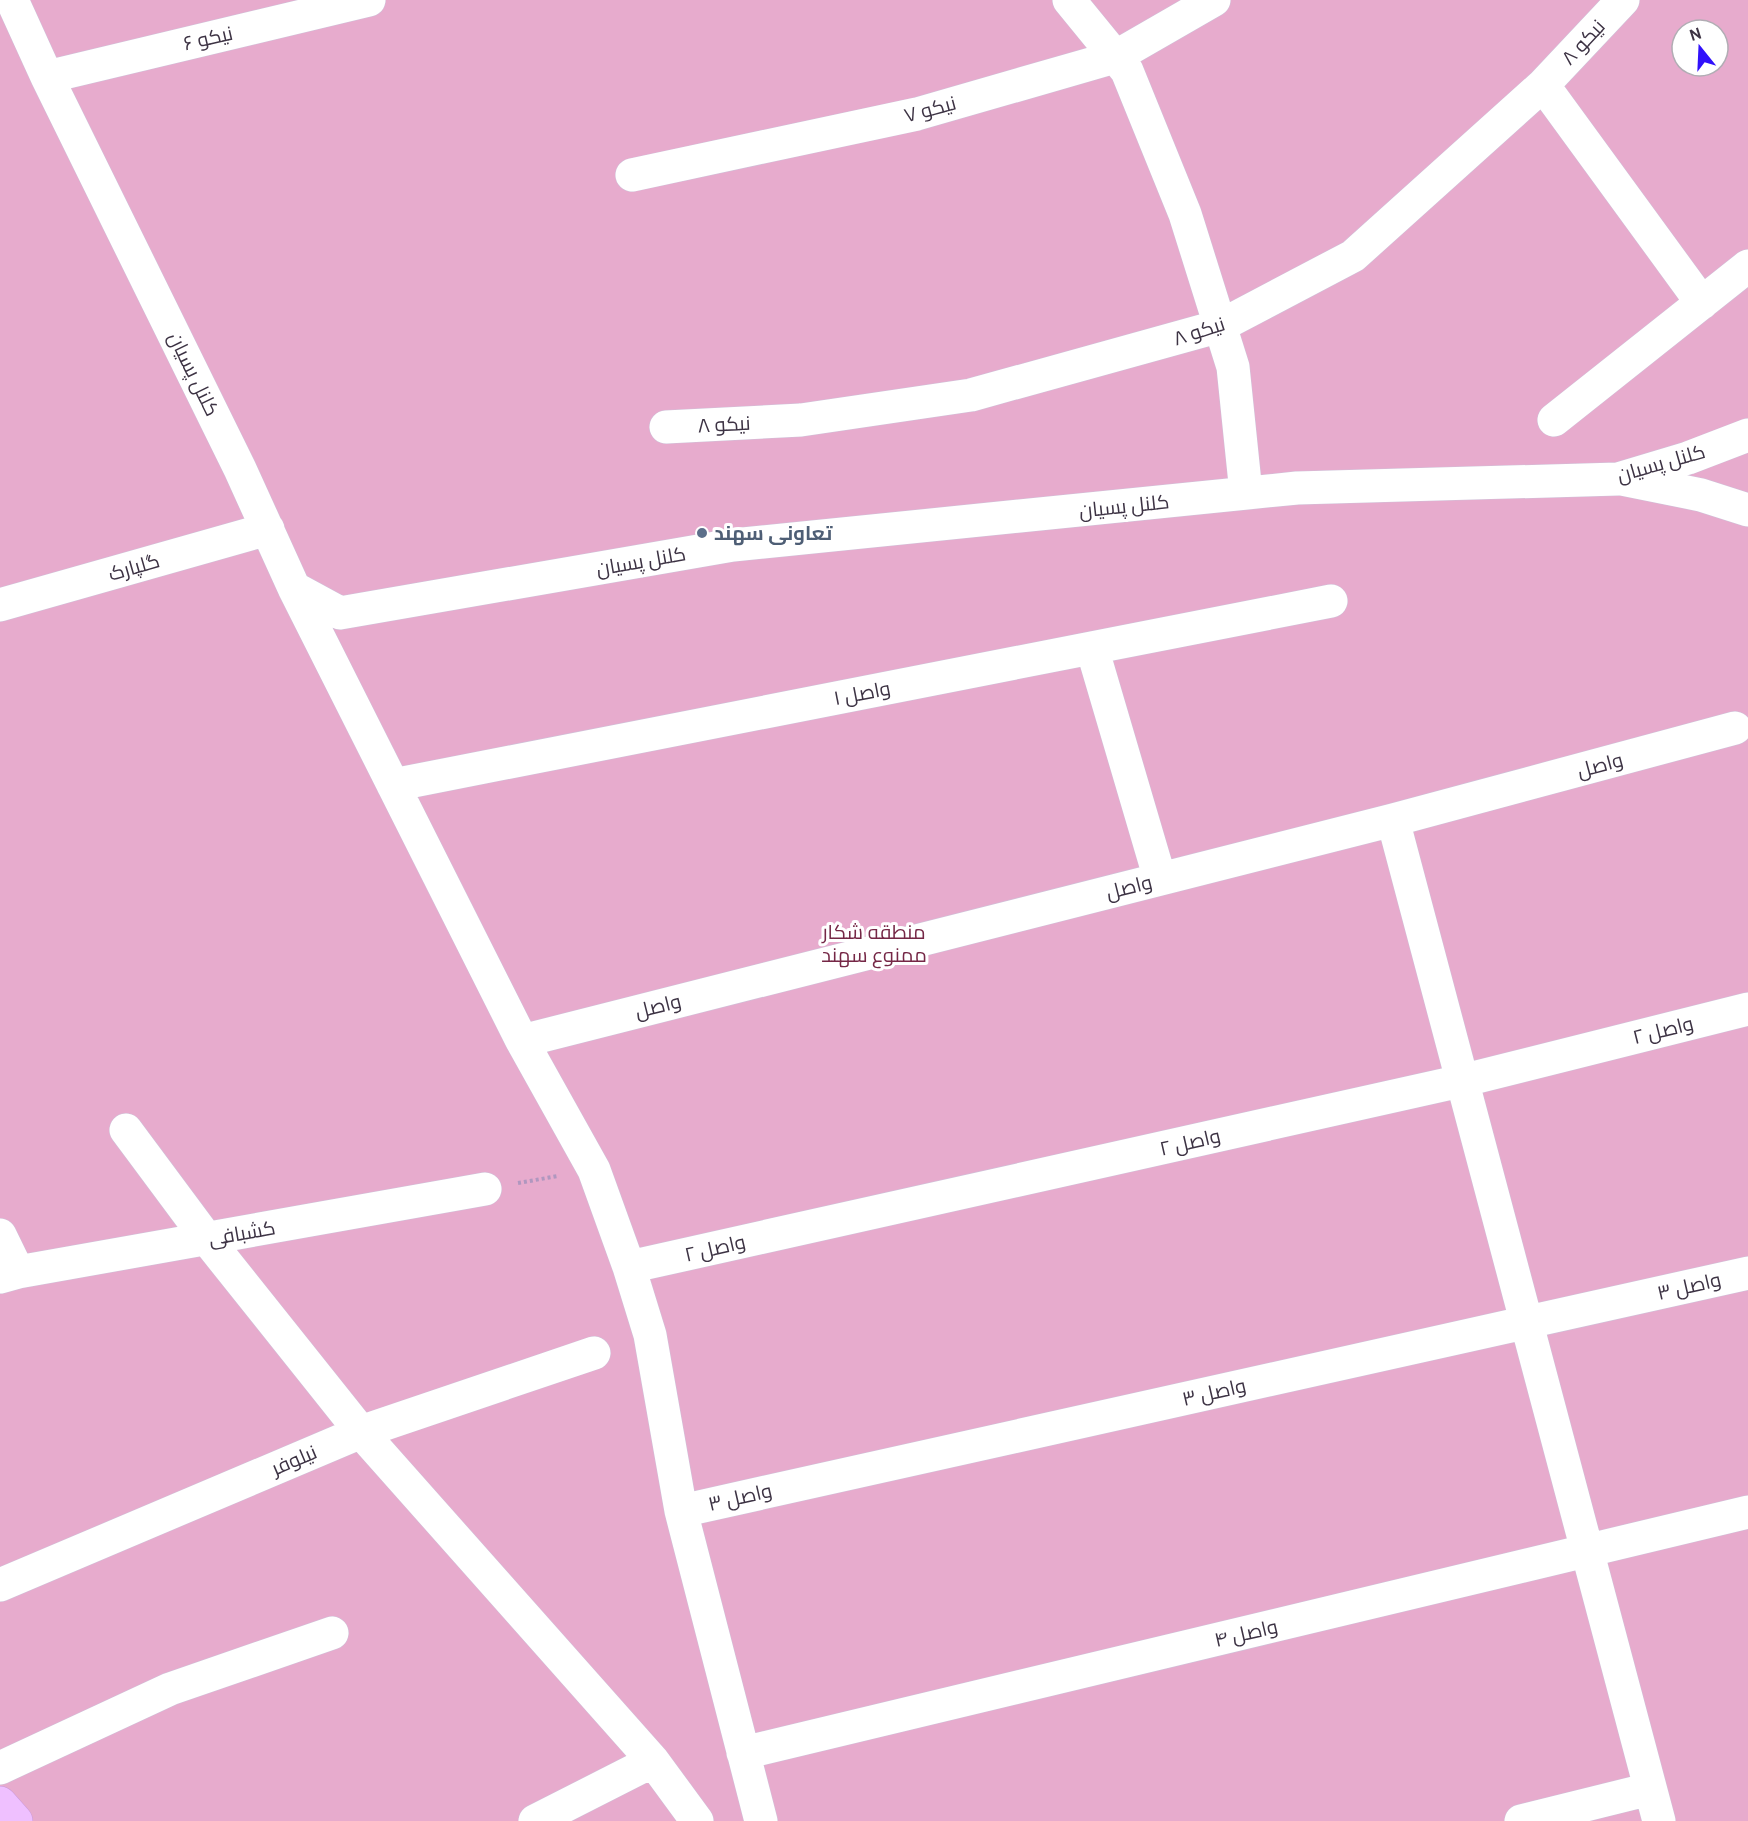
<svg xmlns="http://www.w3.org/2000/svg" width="1748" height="1821" viewBox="0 0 1748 1821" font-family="Cabin,Cairo,sans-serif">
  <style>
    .green { fill: #e7abcd; fill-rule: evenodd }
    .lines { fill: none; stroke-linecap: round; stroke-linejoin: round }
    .street-casing { stroke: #d0c0d8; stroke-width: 34 }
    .secondary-casing { stroke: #c998dc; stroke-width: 34 }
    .path { stroke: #b097bf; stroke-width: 4; stroke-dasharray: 3 3; stroke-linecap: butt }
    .street { stroke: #fff; stroke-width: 33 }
    .secondary { stroke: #efc0ff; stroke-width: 33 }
    .service-dot { fill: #5c6f8a; stroke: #fff; stroke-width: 2 }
    .labels { text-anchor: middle; stroke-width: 6; stroke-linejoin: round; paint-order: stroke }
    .street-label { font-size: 20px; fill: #3d3344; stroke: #fff }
    .service-label { font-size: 20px; font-weight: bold; fill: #4e5e75; stroke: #fff; text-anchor: start }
    .park-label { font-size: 20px; fill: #752746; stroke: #fff }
  </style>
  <rect width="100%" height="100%" fill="#ede3f2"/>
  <path class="green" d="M0 0H1748V1821H0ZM1682 30H1718V66H1682Z"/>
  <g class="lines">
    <g class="street-casing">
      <path id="street" d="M12 0 47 77 240 469 294 588 340 613 733 545 1297 488 1618 479 1688 458 1748 435
        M1069 0 1127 71 1185 214 1233 367 1246 493
        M47 77 369 0
        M1543 85 1702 303
        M632 175 917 114 1115 57 1214 0
        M1554 420 1748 266
        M666 427 801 420 971 395 1220 326 1353 256 1543 85 1623 0
        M1622 479 1701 495 1748 510
        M294 588 522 1041 594 1170 629 1267 650 1335 681 1511 761 1821
        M0 605 268 529
        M1092 648 1160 879
        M393 785 1331 601
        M1393 820 1659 1821
        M522 1041 1393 820 1735 728
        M126 1130 207 1239 361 1432 653 1761 697 1821
        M0 1235 18 1272
        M629 1267 1461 1081 1748 1009
        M0 1277 18 1272 485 1189
        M681 1511 1748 1273
        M0 1585 361 1432 594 1353
        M743 1753 1748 1512
        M0 1768 170 1689 332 1633
        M535 1821 653 1761
        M1521 1821 1650 1789"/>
    </g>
    <g class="secondary-casing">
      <path id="secondary" d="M0 1803 16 1821"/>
    </g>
    <path class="path" d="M518 1183 558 1176"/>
    <use href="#street" class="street"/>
    <use href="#secondary" class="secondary"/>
  </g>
  <circle class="service-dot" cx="702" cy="533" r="6"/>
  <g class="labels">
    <g class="street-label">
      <text transform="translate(208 38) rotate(-13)" y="7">نیکو ۶</text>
      <text transform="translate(1583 42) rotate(-47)" y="7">نیکو ۸</text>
      <text transform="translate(930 109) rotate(-15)" y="7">نیکو ۷</text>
      <text transform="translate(1199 331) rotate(-18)" y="7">نیکو ۸</text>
      <text transform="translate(194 374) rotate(64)" y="7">کلنل پسیان</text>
      <text transform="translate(724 424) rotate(-3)" y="7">نیکو ۸</text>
      <text transform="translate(1661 463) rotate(-16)" y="7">کلنل پسیان</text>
      <text transform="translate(1124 506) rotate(-6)" y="7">کلنل پسیان</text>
      <text transform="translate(641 561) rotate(-10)" y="7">کلنل پسیان</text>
      <text transform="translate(134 567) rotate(-16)" y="7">گلپارک</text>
      <text transform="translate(862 693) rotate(-11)" y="7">واصل ۱</text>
      <text transform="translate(1600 765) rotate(-15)" y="7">واصل</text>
      <text transform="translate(1129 887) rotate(-14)" y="7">واصل</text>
      <text transform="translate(658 1006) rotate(-14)" y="7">واصل</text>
      <text transform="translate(1663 1030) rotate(-14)" y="7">واصل ۲</text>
      <text transform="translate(1190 1142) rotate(-13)" y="7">واصل ۲</text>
      <text transform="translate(242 1233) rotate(-10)" y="7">کشبافی</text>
      <text transform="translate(715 1248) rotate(-13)" y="7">واصل ۲</text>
      <text transform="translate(1689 1286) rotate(-13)" y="7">واصل ۳</text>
      <text transform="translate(1214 1392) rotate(-13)" y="7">واصل ۳</text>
      <text transform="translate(294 1460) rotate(-23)" y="7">نیلوفر</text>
      <text transform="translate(740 1497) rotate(-13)" y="7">واصل ۳</text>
      <text transform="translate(1246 1633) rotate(-13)" y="7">واصل ۴</text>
    </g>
    <g class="service-label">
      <text x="714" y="540">تعاونی سهند</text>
    </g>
    <g class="park-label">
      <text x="874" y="939">منطقه شکار<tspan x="874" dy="23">ممنوع سهند</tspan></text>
    </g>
  </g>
  <g transform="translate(1700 48) rotate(342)"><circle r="28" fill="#ffffff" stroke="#b1adb4" stroke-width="1.5"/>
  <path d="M0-4.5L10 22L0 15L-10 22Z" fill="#3111fb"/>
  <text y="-9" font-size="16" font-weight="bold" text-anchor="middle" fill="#3d3344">N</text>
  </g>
</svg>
